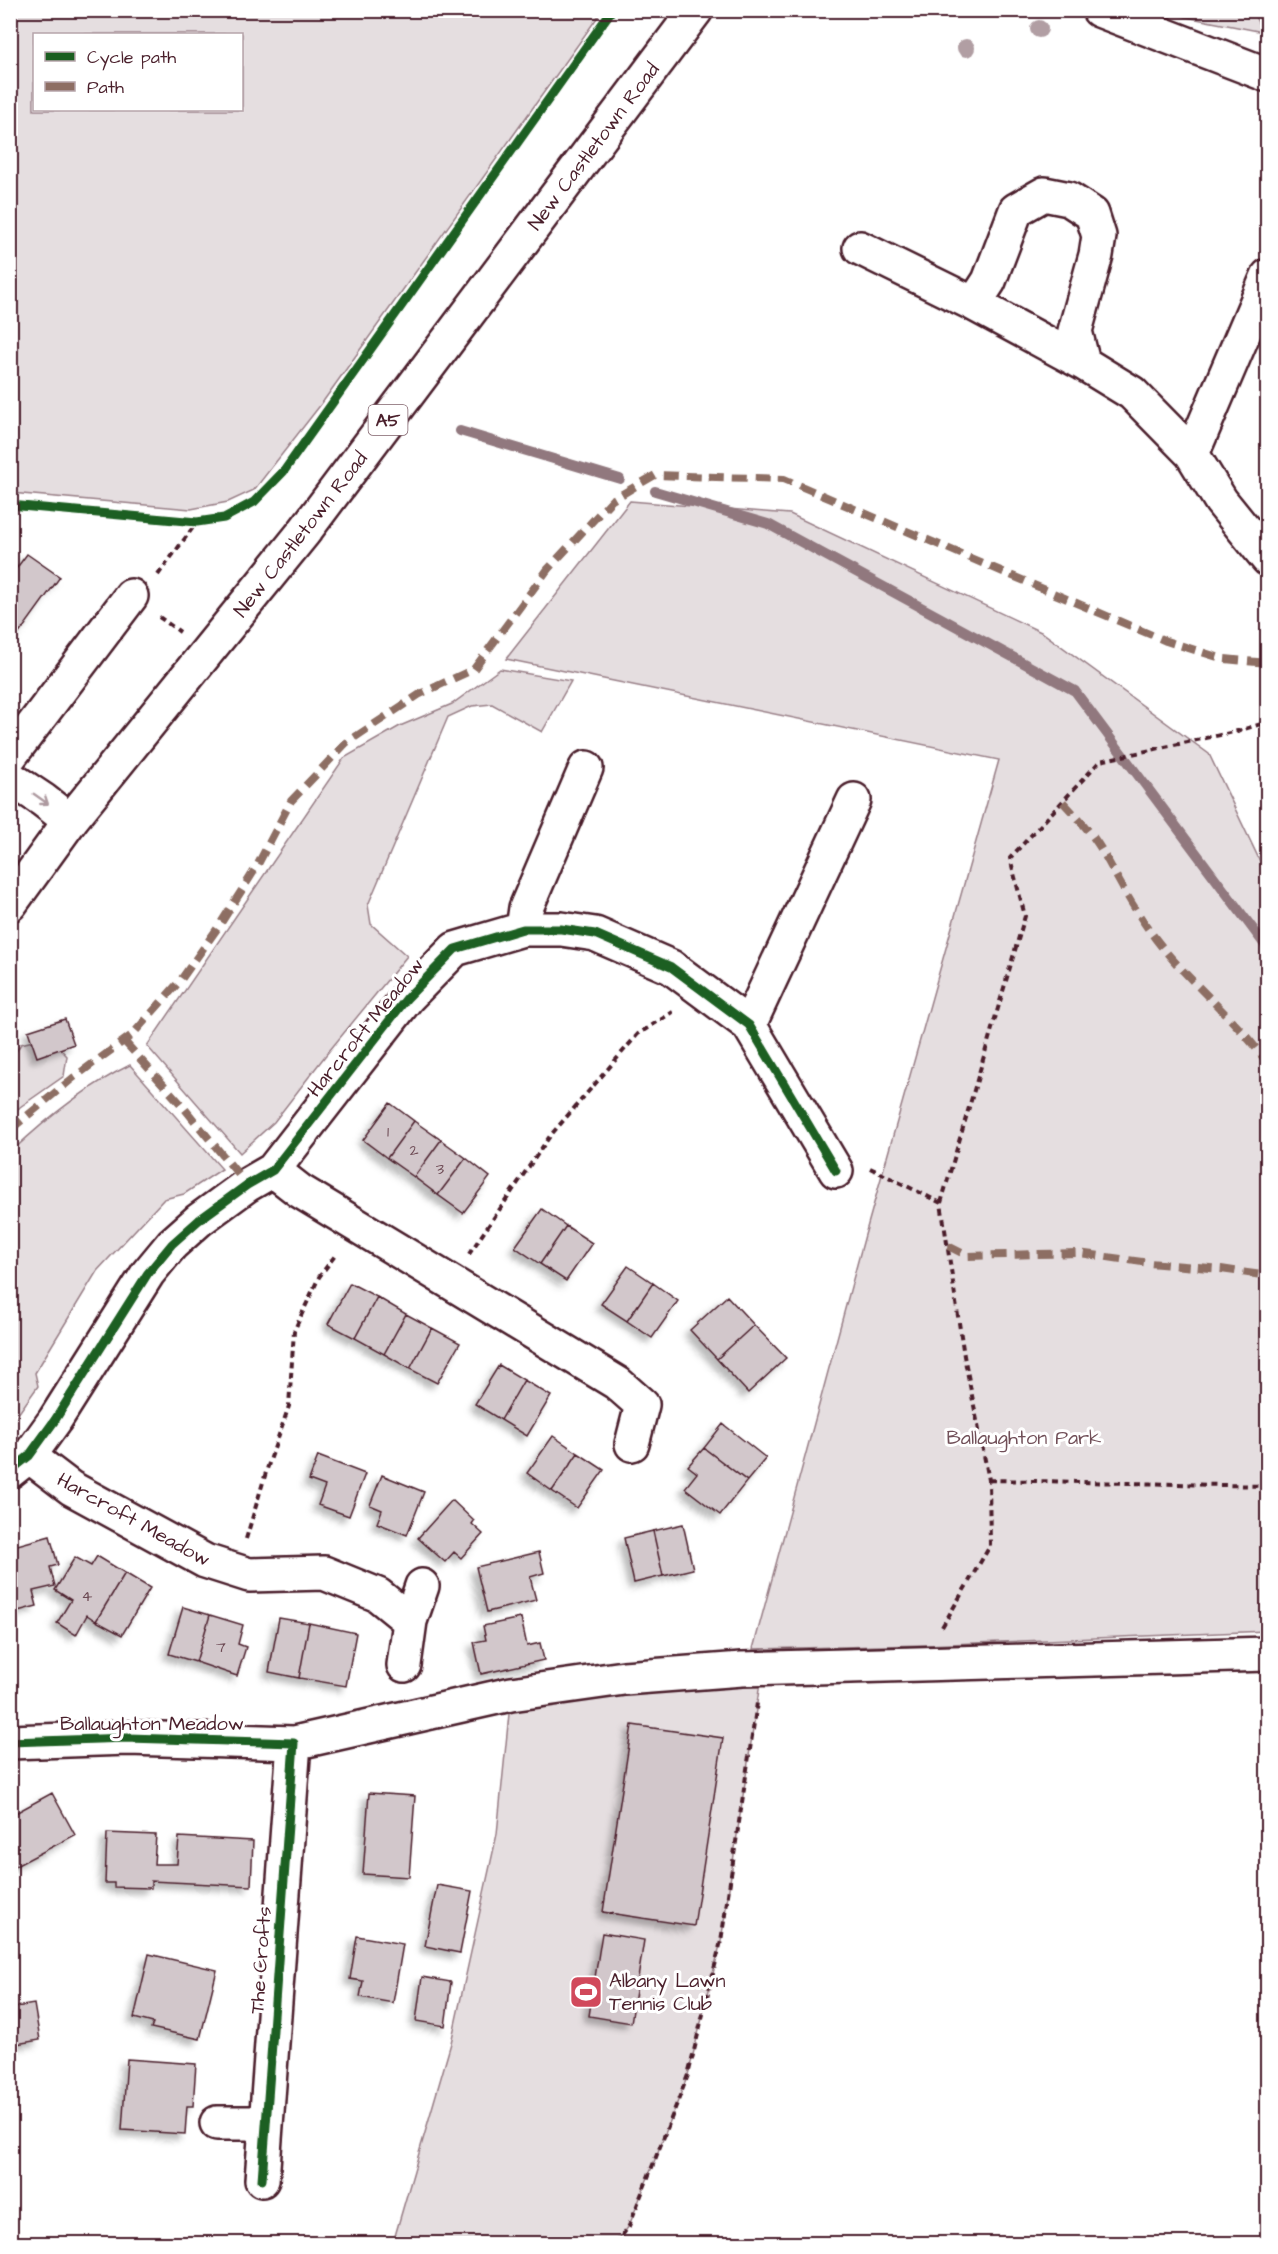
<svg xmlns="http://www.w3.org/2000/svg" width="1278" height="2254" viewBox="0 0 1278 2254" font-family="'Architects Daughter',sans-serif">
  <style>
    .green { fill: #e5dee0; stroke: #987e86; stroke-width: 1.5; fill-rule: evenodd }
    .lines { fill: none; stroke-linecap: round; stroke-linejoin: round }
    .stream { stroke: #91787e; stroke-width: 10 }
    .building { fill: #d2c7cb; stroke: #4a1f2b; stroke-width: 1.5; filter: url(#shadow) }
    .minor-casing { stroke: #4a1f2b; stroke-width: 38 }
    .highway-casing { stroke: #4a1f2b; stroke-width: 38 }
    .path { stroke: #4a1f2b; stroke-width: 4; stroke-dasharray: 6 4.5; stroke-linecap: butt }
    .minor { stroke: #fff; stroke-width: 33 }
    .highway { stroke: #fff; stroke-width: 33 }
    .quiet { stroke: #8d6e63; stroke-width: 8; stroke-dasharray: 15 8; stroke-linecap: butt }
    .cycleway-casing { stroke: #fff; stroke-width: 13 }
    .cycleway { stroke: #1b5e20; stroke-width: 9 }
    .tree { fill: #b19ea3 }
    .oneway { stroke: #ae9aa0 }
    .labels { text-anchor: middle; stroke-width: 6; stroke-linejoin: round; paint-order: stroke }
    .number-label { font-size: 16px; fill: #6c4953 }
    .shield { fill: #fff; stroke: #80626b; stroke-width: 1.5 }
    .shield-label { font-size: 18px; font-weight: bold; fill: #4a1f2b }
    .street-label { font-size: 20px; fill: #4a1f2b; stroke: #fff }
    .park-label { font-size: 20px; fill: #714f58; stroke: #fff }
    .poi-label { font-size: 20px; fill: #4a1f2b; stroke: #fff; text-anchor: start }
  </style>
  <defs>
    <filter id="shadow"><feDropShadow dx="-5.5" dy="5.5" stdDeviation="3" flood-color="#0004"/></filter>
  </defs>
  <rect width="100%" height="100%" fill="#fff"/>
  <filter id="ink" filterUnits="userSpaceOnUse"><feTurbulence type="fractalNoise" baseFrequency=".0167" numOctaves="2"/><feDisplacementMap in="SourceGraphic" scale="12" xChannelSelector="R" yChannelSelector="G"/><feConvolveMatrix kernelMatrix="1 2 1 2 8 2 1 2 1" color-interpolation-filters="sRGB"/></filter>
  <g filter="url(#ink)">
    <path class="green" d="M10 11 11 10 602 11 322 403 254 490 228 502 191 509 11 493ZM34 34H242V110H34Z
      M1166 11H1252L1263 32 1186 17Z
      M630 501 790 514 1043 633 1209 754 1267 876V1631L925 1645 753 1649 865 1235 999 760 506 659Z
      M500 669 571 681 542 732 492 704 472 706 448 717 368 905 371 924 407 956 325 1056 274 1122 240 1153 147 1046 344 758 400 726 452 704Z
      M49 1037 67 1056 64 1076 20 1107 11 1117V1059L21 1044Z
      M130 1065 222 1169 184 1194 164 1199 97 1271 35 1373 38 1386 11 1424V1152C47 1118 85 1087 130 1065Z
      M762 1670 721 1941 688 2075 629 2226 616 2244H431L395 2236 451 2043 497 1834 511 1694Z"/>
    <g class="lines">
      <path class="stream" d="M460 431 620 479
        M655 491 768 524 1075 691 1268 949"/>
    </g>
    <path class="building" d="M27 554 60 577 10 646V577Z
      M65 1019 74 1044 37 1057 28 1031Z
      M390 1103 414 1121 387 1158 363 1140Z
      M414 1121 441 1140 414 1177 387 1158Z
      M441 1140 466 1158 438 1195 414 1177Z
      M466 1158 490 1177 463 1213 438 1195Z
      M542 1209 566 1226 540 1264 515 1247Z
      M566 1226 592 1243 566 1281 540 1264Z
      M628 1266 653 1283 627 1321 601 1304Z
      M350 1283 377 1297 355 1338 328 1324Z
      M653 1283 678 1301 652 1338 627 1321Z
      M727 1296 754 1325 717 1359 690 1330Z
      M377 1297 406 1314 384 1354 355 1338Z
      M406 1314 432 1328 410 1369 384 1354Z
      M754 1325 786 1358 748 1393 717 1359Z
      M432 1328 460 1343 437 1383 410 1369Z
      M499 1365 524 1380 501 1420 475 1404Z
      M524 1380 551 1396 527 1436 501 1420Z
      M723 1424 766 1458 747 1481 704 1448Z
      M553 1436 578 1453 552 1491 527 1473Z
      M704 1448 747 1481 720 1515 685 1488 697 1473 688 1466Z
      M578 1453 604 1470 577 1508 552 1491Z
      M318 1456 365 1474 349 1516 318 1505 325 1486 309 1480Z
      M382 1475 424 1492 407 1535 377 1523 382 1510 370 1505Z
      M452 1500 474 1521 472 1524 483 1534 461 1558 454 1552 445 1562 418 1538Z
      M683 1524 693 1569 663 1576 653 1531Z
      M653 1531 663 1576 634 1583 624 1538Z
      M50 1536 58 1565 50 1567 55 1586 33 1591 37 1606 10 1613V1547Z
      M539 1552 544 1573 530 1577 536 1600 487 1612 476 1567Z
      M97 1556 125 1573 96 1621 87 1615 76 1635 57 1623 71 1600 55 1590 75 1557 91 1566Z
      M125 1573 150 1588 122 1635 96 1621Z
      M183 1607 210 1615 196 1662 169 1654Z
      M210 1615 243 1625 238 1644 246 1647 237 1676 196 1662Z
      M279 1618 309 1623 299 1678 269 1672Z
      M521 1618 527 1646 540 1643 544 1660 481 1674 474 1642 486 1640 483 1626Z
      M309 1623 356 1633 346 1686 299 1678Z
      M632 1725 723 1738 694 1926 603 1912Z
      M52 1793 75 1835 10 1869V1816Z
      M369 1793 415 1796 409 1877 363 1874Z
      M107 1833 156 1835 154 1864H177L179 1837 253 1841 251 1886 151 1881V1888L114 1887V1883H105Z
      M437 1885 472 1891 460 1953 425 1946Z
      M602 1933 644 1940 631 2023 589 2016Z
      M357 1936 403 1944 393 2003 360 1997 363 1981 350 1979Z
      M149 1954 217 1970 200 2039 151 2028 153 2023 134 2018Z
      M422 1977 451 1982 445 2026 416 2021Z
      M34 2004 40 2040 10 2045V2008Z
      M127 2059 196 2064 193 2106H187L185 2134 122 2130Z"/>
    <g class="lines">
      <g class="minor-casing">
        <path id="minor" d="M1099 10 1268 75
          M860 248 974 304 1083 363 1132 393 1192 454
          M1268 276 1192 454 1221 501 1268 559
          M974 304 989 281 1016 210 1044 194 1069 199 1092 214 1099 236 1096 255 1075 331 1083 363
          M10 756 131 596
          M10 778 43 800 70 821
          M523 929 526 908 586 768
          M749 1025 854 800
          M273 1170 300 1191 617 1383 642 1405 632 1444
          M29 1456 71 1488 205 1561 249 1575 324 1573 378 1595 410 1621 404 1665
          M10 1471 29 1456 55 1420 148 1273 172 1244 199 1220 247 1185 273 1170 407 998 455 949 523 929H561L595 934 671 967 749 1025 836 1171
          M410 1621 422 1586
          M10 1742 128 1738 294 1743 511 1694 624 1678 742 1669 1268 1654
          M217 2123H266
          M262 2180 294 1743"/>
      </g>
      <g class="highway-casing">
        <path id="highway" d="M10 904 70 821 304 532 696 10"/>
      </g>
      <path class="path" d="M1259 10 1268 23
        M158 575 197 522
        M159 617 180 632
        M870 1168 941 1203 964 1356 989 1480 990 1546 942 1627
        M941 1203 1025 916 1010 858 1100 761 1234 732 1268 722
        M469 1254 550 1136 638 1034 673 1012
        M989 1480 1268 1486
        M246 1539 267 1469 289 1406 294 1331 319 1277 337 1253
        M616 2244 629 2226 688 2075 721 1941 757 1703"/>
      <use href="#minor" class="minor"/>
      <use href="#highway" class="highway"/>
      <path class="quiet" d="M1063 802C1077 817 1092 833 1103 852 1119 881 1134 910 1155 938 1189 983 1235 1017 1268 1064
        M124 1041 180 1103 247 1185
        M10 1130 73 1078 132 1035 180 981 219 926 256 868 291 801 346 743 420 694 474 669 548 569 612 500 655 475 784 479 1166 641 1224 659 1268 663
        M948 1246 968 1256 1079 1253 1149 1263 1221 1269 1268 1276"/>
      <g class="cycleway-casing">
        <path id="cycleway" d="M10 505 197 522 224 518 254 502 284 471 612 10
          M10 1471 29 1456 55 1420 148 1273 172 1244 199 1220 247 1185 273 1170 407 998 455 949 523 929H561L595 934 671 967 749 1025 836 1171
          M10 1742 128 1738 294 1743 262 2180"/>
      </g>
      <use href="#cycleway" class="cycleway"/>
    </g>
    <g class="tree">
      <circle cx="1039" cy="29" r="9"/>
      <circle cx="966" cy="48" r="9"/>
    </g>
    <defs><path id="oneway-shaft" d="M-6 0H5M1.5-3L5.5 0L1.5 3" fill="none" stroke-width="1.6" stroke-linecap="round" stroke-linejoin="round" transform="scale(1.5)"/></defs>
    <use class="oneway" href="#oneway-shaft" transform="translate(41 799) rotate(35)"/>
  </g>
  <defs>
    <g id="stadium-square" transform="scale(1.725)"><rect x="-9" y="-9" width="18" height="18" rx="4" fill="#d1495b" stroke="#fff"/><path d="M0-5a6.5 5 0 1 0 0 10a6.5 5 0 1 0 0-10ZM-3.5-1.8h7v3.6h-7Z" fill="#fff"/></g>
  </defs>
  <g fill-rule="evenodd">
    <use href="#stadium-square" x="586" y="1992"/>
  </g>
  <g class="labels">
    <g class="number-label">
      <text x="388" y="1137">1</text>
      <text x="414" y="1155">2</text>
      <text x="440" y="1174">3</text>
      <text x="87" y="1601">4</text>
      <text x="221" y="1652">7</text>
    </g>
    <rect class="shield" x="368.5" y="405" width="39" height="30" rx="4.5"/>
    <g class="shield-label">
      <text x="388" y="426">A5</text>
    </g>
    <g class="street-label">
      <text transform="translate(593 146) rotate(-53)" y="7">New Castletown Road</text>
      <text transform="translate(300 534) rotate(-52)" y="7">New Castletown Road</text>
      <text transform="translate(365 1027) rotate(-51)" y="7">Harcroft Meadow</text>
      <text transform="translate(134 1519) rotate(29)" y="7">Harcroft Meadow</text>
      <text x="152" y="1730">Ballaughton Meadow</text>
      <text transform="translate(260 1960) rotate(-86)" y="7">The Crofts</text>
    </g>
    <g class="park-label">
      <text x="1024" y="1444">Ballaughton Park</text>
    </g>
    <g class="poi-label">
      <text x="609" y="1987">Albany Lawn<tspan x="609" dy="23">Tennis Club</tspan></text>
    </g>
  </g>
  <rect width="1278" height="2254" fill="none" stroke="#fff" stroke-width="36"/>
  <rect x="18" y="18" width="1242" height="2218" fill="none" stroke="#4a1f2b" stroke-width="2" filter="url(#ink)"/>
  <rect x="33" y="33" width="210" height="78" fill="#ffffff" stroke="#b7a5aa" stroke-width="1.5"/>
  <rect x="45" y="52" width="30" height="9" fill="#1b5e20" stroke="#b7a5aa" stroke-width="1.5"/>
  <text x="87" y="63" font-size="18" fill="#4a1f2b">Cycle path</text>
  <rect x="45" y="82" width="30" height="9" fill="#8d6e63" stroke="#b7a5aa" stroke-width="1.5"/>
  <text x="87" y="93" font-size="18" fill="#4a1f2b">Path</text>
</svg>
